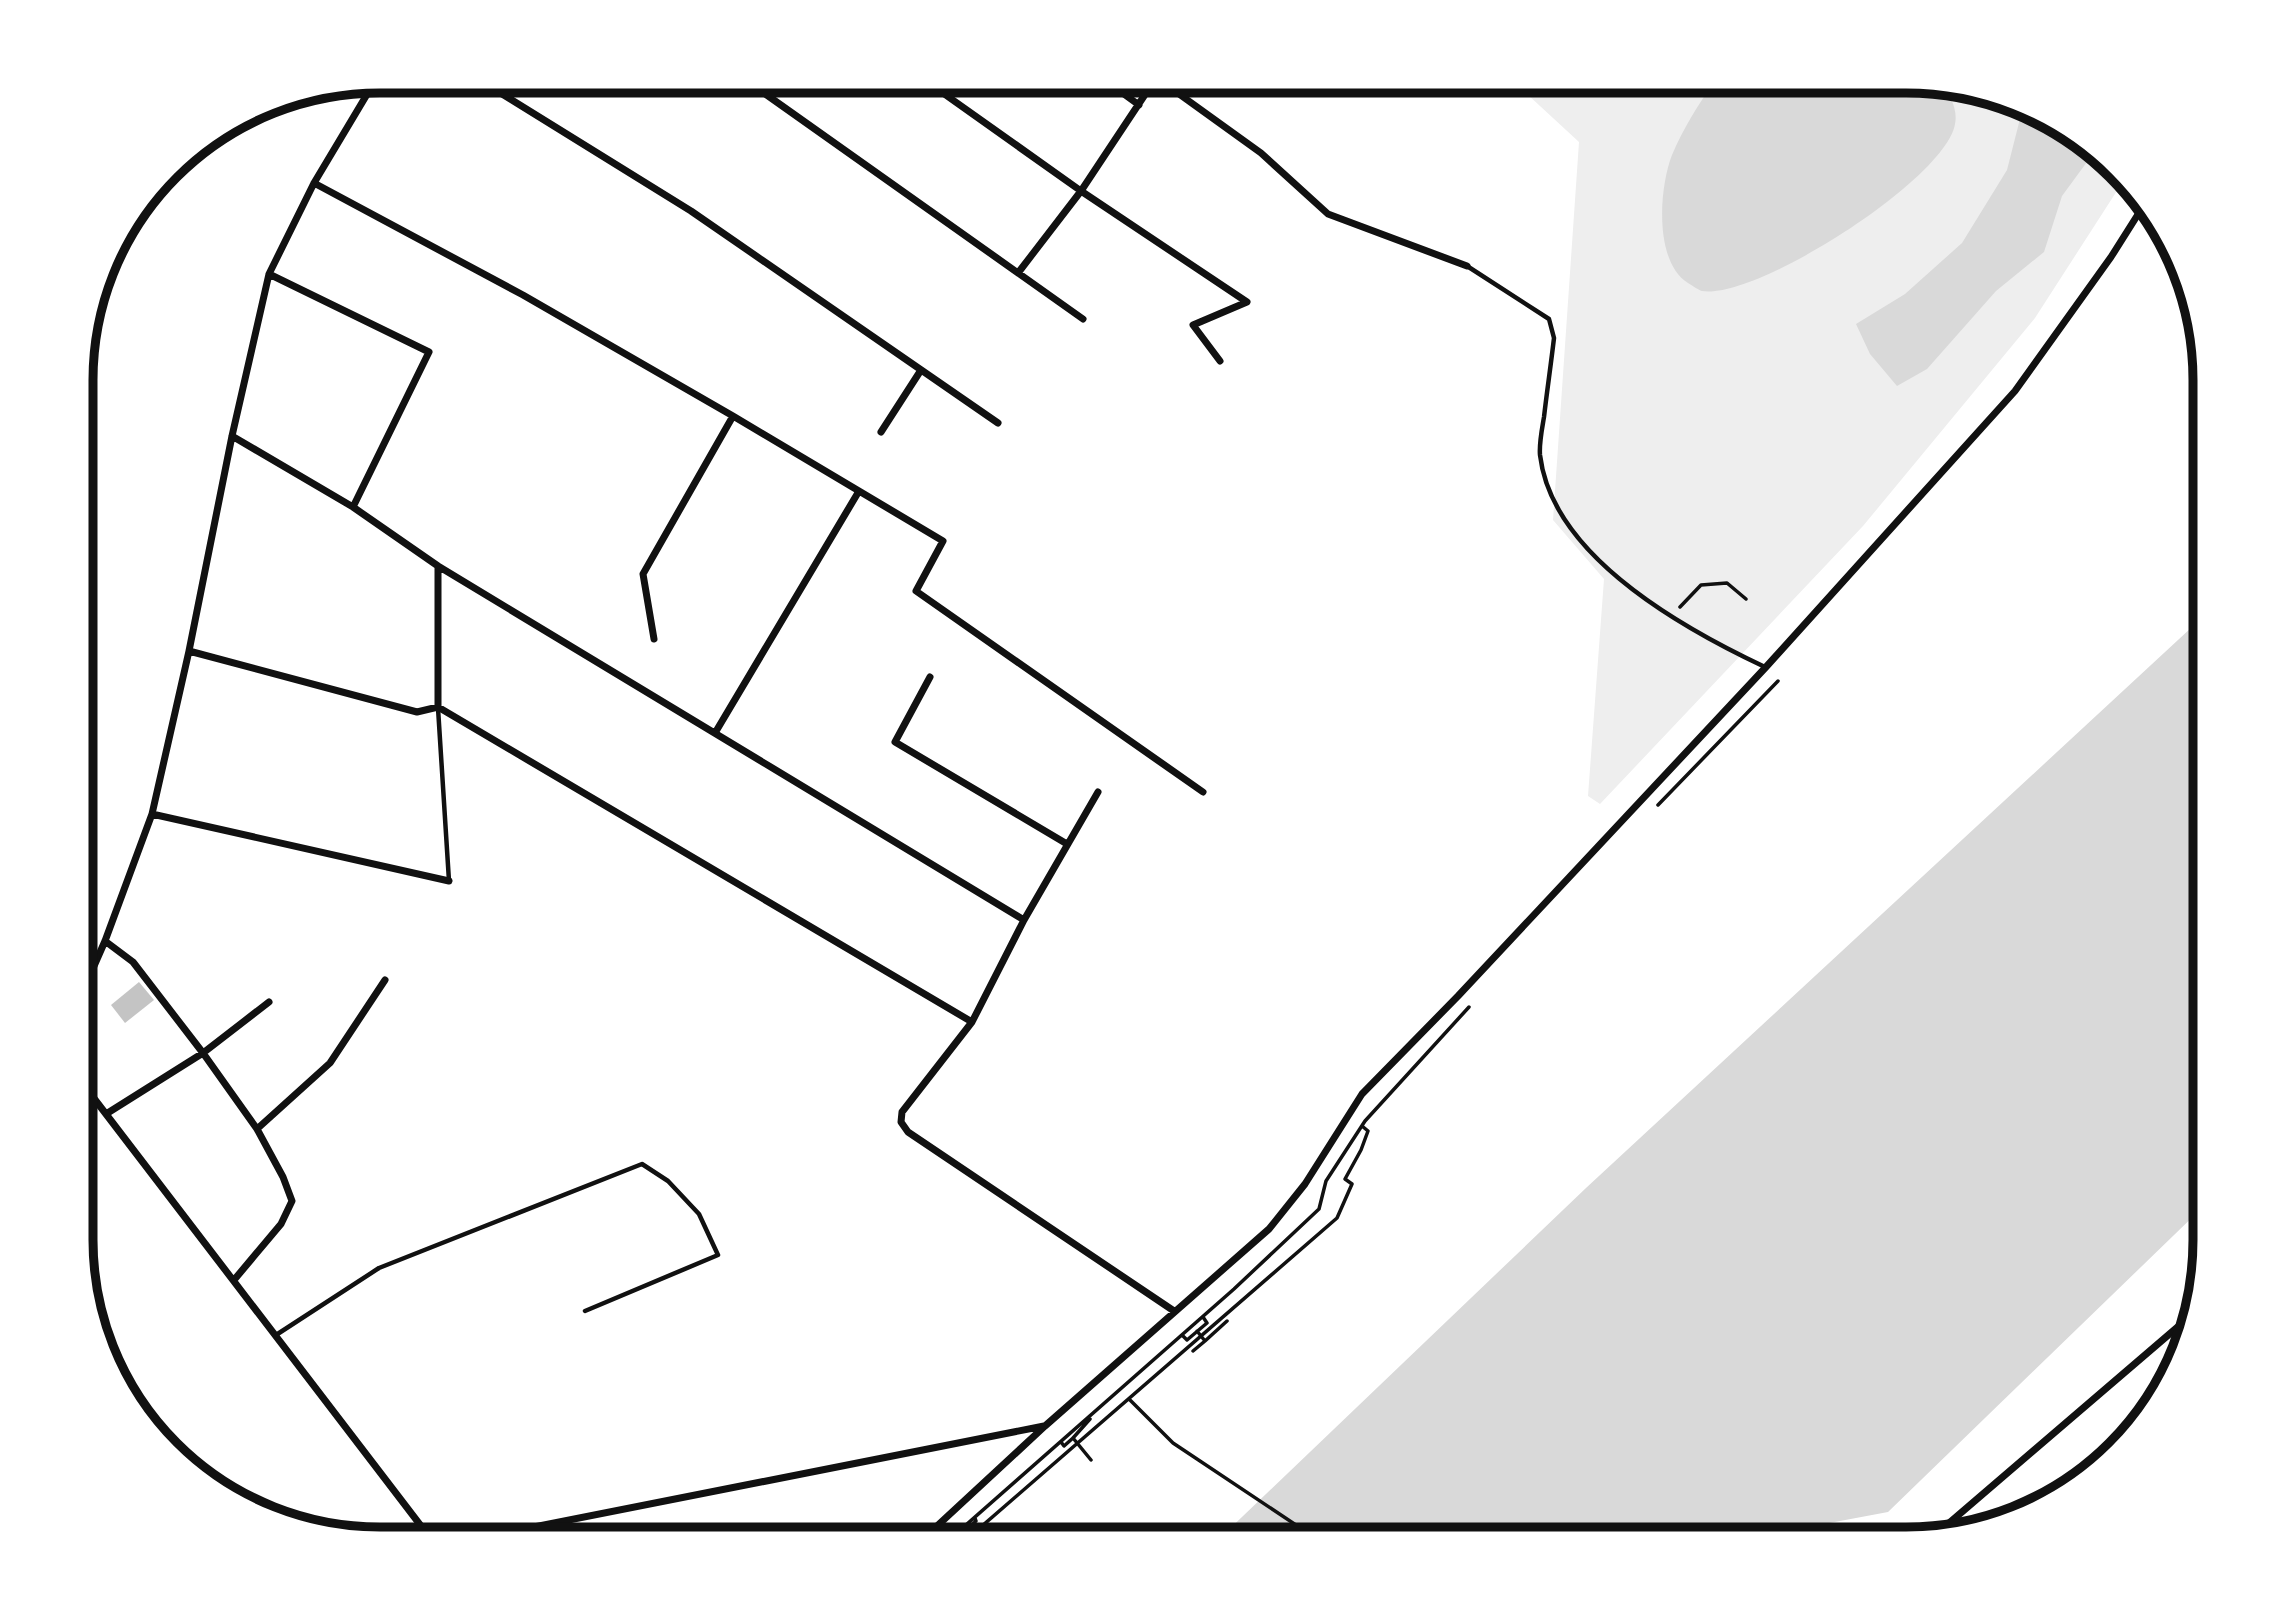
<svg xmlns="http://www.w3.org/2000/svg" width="2286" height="1620" viewBox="0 0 2286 1620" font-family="Literata,serif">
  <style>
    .green { fill: #eee }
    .water { fill: #d9d9d9 }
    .building { fill: #c4c4c4 }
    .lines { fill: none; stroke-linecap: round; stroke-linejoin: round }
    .path { stroke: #111; stroke-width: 3.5 }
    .service { stroke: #111; stroke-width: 4.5 }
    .minor { stroke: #111; stroke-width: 7 }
    .rim { fill: none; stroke: #111; stroke-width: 9 }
  </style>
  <rect width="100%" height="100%" fill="#fff"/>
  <path class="green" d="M1513 81H1926L2003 97 2088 142 2122 183 2035 318 1863 526 1600 804 1588 796 1604 579 1553 520 1579 142Z"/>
  <path class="water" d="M1715 81H1926L1943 85C1950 96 1958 109 1955 124 1946 179 1756 300 1702 291 1698 290 1692 285 1688 283 1654 262 1659 188 1672 155 1683 129 1699 103 1715 81Z
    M2023 107 2088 142 2095 151 2062 196 2044 252 1996 291 1927 369 1897 386 1870 354 1856 324 1905 294 1962 243 2007 170Z
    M2205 615V1205L1888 1512 1744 1539H1219L1586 1188Z"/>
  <path class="building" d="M139 982 154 1000 125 1023 111 1005Z"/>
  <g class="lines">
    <path class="path" d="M1680 607 1701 585 1727 583 1746 599
      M1658 805 1778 681
      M1197 1331 1205 1341 1227 1321
      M1182 1335 1187 1340 1207 1323 1203 1317
      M1193 1351 1205 1341
      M1129 1399 1173 1443 1317 1539
      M1090 1419 1073 1438 1091 1460
      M1061 1442 1064 1446 1073 1438
      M950 1539 1234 1289 1319 1209 1326 1181 1365 1121 1469 1007
      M956 1539 976 1521 975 1518
      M967 1539 1337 1218 1352 1184 1345 1179 1361 1150 1368 1131 1362 1126"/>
    <path class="service" d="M1467 266 1549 319 1554 338C1551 364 1547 391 1544 417 1542 429 1539 443 1540 455 1552 556 1682 628 1765 667
      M438 708 449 881
      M276 1335 379 1268 642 1164 668 1181 699 1214 718 1255 585 1311"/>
    <path class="minor" d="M481 81 691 211 998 423
      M747 81 1083 319
      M926 81 1081 191 1247 302 1193 325 1220 361
      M1106 81 1139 105
      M1161 81 1261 153 1328 214 1467 266
      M314 183 523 295 733 416 943 541 916 591 1203 792
      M1018 273 1081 191 1154 81
      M269 274 429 352 353 507
      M881 432 921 370
      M232 436 353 507 438 566 1024 920
      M654 639 643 574 733 416
      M189 651 417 712 438 707 972 1022
      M930 677 895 742 1067 844
      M438 707V566
      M715 733 859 491
      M1098 792 1024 920 972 1022 902 1112 901 1122 908 1132 1174 1311
      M152 814 449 881
      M105 941 133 962 203 1053 257 1129 283 1177 292 1201 281 1224 234 1280
      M83 991 105 941 152 814 189 651 232 436 269 274 314 183 375 81
      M83 1084 431 1539
      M106 1114 203 1053 269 1002
      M257 1129 330 1063 385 980
      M1948 1524 2194 1313
      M473 1539 1044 1426
      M923 1539 1045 1426 1269 1229 1305 1184 1362 1094 1458 996 1766 667 2015 391 2111 257 2142 208"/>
  </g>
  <path d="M0 0H2286V1620H0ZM380 93H1906A287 287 0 0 1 2193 380V1240A287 287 0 0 1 1906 1527H380A287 287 0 0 1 93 1240V380A287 287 0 0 1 380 93Z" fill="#fff" fill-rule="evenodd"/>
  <path class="rim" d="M380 93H1906A287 287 0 0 1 2193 380V1240A287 287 0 0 1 1906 1527H380A287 287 0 0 1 93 1240V380A287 287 0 0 1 380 93Z"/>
</svg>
